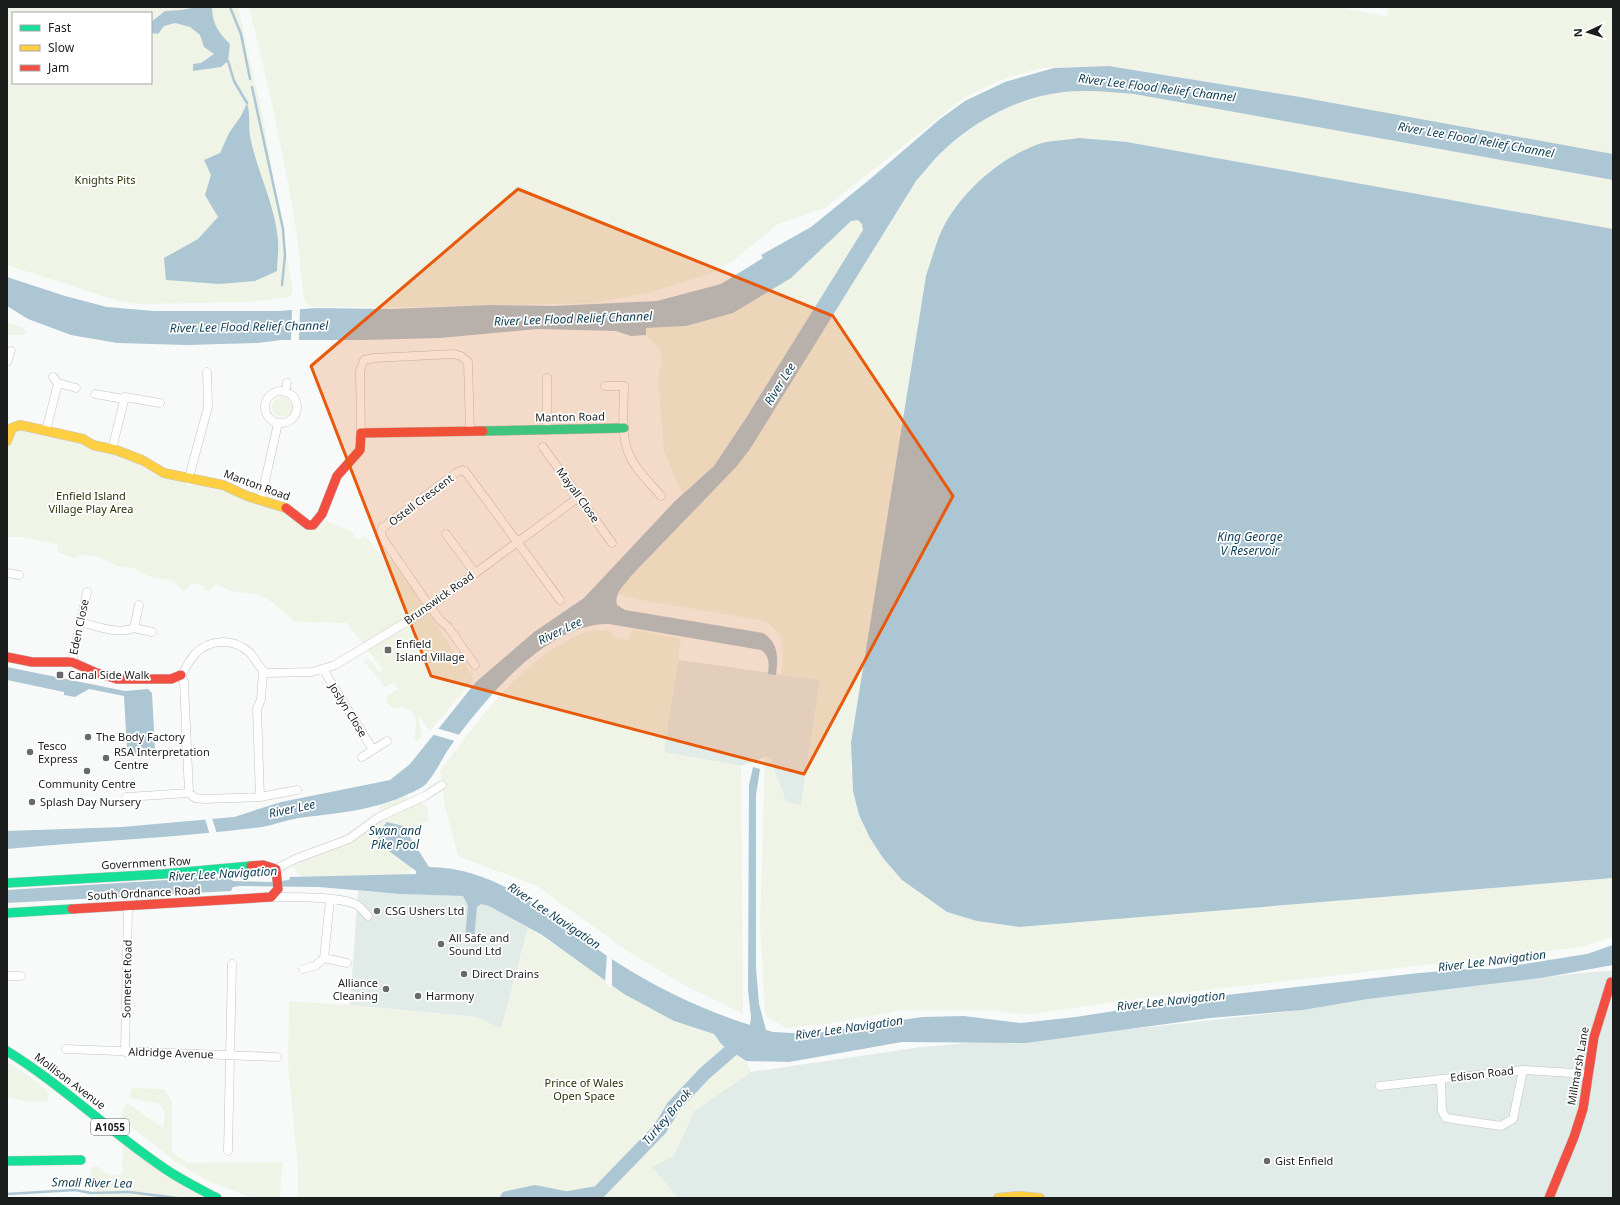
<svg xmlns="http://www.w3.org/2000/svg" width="1620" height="1205" viewBox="0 0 1620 1205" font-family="'Noto Sans',sans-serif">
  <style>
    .built { fill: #e1ebe8 }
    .green { fill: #eff4e7; fill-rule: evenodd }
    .water { fill: #adc6d4 }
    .pier { fill: #f7faf9 }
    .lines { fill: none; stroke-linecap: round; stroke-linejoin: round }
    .stream { stroke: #adc6d4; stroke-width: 2.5 }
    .river { stroke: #adc6d4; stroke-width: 14 }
    .street-casing { stroke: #c1c3c3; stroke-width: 9 }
    .fast-casing { stroke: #c1c3c3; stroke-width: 10 }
    .slow-casing { stroke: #c1c3c3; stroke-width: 10 }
    .jam-casing { stroke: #c1c3c3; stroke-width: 10 }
    .street { stroke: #fefefe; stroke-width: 8 }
    .fast { stroke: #16e098; stroke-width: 9 }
    .slow { stroke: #ffcf43; stroke-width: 9 }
    .jam { stroke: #f24e42; stroke-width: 9 }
    .marked { fill: #e8590c; fill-opacity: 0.2; stroke: #e8590c; stroke-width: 3; stroke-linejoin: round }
    .poi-dot { fill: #686a6a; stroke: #fff; stroke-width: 1.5 }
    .labels { text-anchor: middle; stroke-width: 3.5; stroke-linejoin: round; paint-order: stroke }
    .shield { fill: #fff; stroke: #5f6161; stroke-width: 1 }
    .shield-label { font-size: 10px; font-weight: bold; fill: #1b1d1d }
    .park-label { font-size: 11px; fill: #28330a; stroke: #fff }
    .street-label { font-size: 11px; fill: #1b1d1d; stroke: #fff }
    .poi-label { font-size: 11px; fill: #1b1d1d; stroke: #fff; text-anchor: start }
    .water-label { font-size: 12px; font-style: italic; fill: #0e3d53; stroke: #fff }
  </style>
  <rect width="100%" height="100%" fill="#f7faf9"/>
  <path class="built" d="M678 660 820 680 801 805 786 802 770 758 765 757 741 766 664 752Z
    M358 891 400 894 463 896 489 906 528 928 501 1029 476 1017 350 1005Z
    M1613 971V1198H678L652 1167 674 1155 694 1111 751 1072 922 1047 1150 1027 1303 1010 1368 999 1591 972Z"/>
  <path class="green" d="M7 7H238L264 122 293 292 290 297 251 302 140 304 118 301 7 265ZM13 13H151V83H13Z
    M249 7H1339L1387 17 1389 7H1613V154L1151 72 1109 66 1040 68 1001 80 965 97 825 208 778 224 734 260 712 273 652 292 595 303 417 307H310L304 300C301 279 300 257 297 236 285 159 268 83 249 7Z
    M1087 90 1134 94 1613 180V229L1127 142 1014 156 991 172 969 191 858 703 851 743V770L920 894 947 912 977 921 1019 927 1613 878V936L1582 947 1180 993 1024 1015 997 1010H901L834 1023 786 1028 765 1015 760 923 765 757 770 758 786 802 801 805 820 680 781 675C783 649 788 637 765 621L646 601 617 594 630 577 737 466 750 449 916 181 944 150 983 119 1014 105 1049 94Z
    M858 220 862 224 863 230 746 418 714 466 683 493 678 485 664 451 658 377 662 361 660 349 646 335V328L686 326 791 278 851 221Z
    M10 323 24 328 26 333 22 335H7V325Z
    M272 407a10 10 0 1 1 20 0a10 10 0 1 1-20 0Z
    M7 426 79 443 130 459 155 475 180 479 189 486 200 484 285 510 308 527 321 524 324 520 351 531 357 540 366 536 384 560H396L455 654 458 653 474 679 430 731 418 715 422 736 416 742 414 739 416 723 413 712 402 707C393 710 391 708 386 700L387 696 398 689 393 683 385 687 363 660 368 659 371 661 379 673 383 670 347 623 295 622 272 602 257 594 231 591 216 584 211 590 205 591 204 586 198 584H191L187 589 182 591 174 581 155 578 136 571 137 569 117 566 100 557 82 555 74 558 57 552 58 546 55 544 21 537H7Z
    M632 629 681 639 664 752 741 766 743 1014 680 983 629 952 537 886 458 856 445 807 440 771C475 724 509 676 560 645 570 640 580 633 591 631 597 630 603 631 609 630L616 638 629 640Z
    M408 794 407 805 421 803 428 808 429 821 406 831 403 826 386 849 411 867 409 875 301 877 293 866 376 822 380 806Z
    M528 928 674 1021 714 1034 722 1045 746 1062 751 1072 694 1111 674 1155 652 1167 678 1198H298V1170L288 1064 289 1001 350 1005 476 1017 501 1029Z
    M7 1061 38 1083 49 1094 48 1101 29 1102 7 1097Z
    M132 1088 164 1089 172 1101V1152L188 1163 282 1162 280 1198H252L206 1180 175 1161 120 1118 127 1103 163 1128 165 1112 159 1104 129 1098Z
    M123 1145 207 1198H99L92 1186 91 1167H99C106 1176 111 1177 122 1174Z"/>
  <path class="water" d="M198 7H212C212 24 219 33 230 44L228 61 221 67 193 71V64L201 63 214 54 204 47 200 35 190 27 175 23 164 26 158 34 151 33V22L165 11 181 10Z
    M1109 66 1300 97 1613 154V180L1134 94C1119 93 1103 91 1088 91 1035 89 983 114 945 149 934 159 925 171 916 181L750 449 737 466 630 577C624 586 614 593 617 605L625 610 763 633C779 643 778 658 776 675L768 674C769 663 770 657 761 650L609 624C547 623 486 698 452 744 443 756 436 773 426 784 422 788 413 792 408 794 374 811 335 813 299 818 286 820 274 825 262 827 177 838 92 841 7 849V831L122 827 234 817 281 802 390 780 410 764 476 682 534 632 584 598 675 501 714 466 746 418 863 230 862 224 858 220 851 221 791 278 733 313 686 326 646 328V335L631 336 616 331 538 329 440 338 363 340H281L258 343 187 345 117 343 71 335 28 319 7 306V277L65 296 107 307 154 311H279L316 308 391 309 491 305 553 306 657 301 721 284 763 258 761 255 811 227 869 180 940 119 965 101 1005 82 1054 68Z
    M247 103C251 116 248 124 250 136 257 172 275 204 278 240 279 250 277 261 277 271L255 281 219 284 166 280 164 258 198 239 218 217 205 195 211 175 204 160 220 153 229 133 241 116Z
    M1079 138 1127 142 1613 229V878L1019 927 977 921 947 912 902 880 883 858 870 838 859 815 853 791 851 743 926 276C931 261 935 246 941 232 959 193 1001 156 1042 143 1054 140 1067 140 1079 138Z
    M7 667 125 691 148 689 152 693 155 749 151 753 130 754 127 750 124 696 89 689 75 697 64 695V692L7 680Z
    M753 767 760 769 756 795V968L759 1004 766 1030 773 1032 810 1034 922 1017 964 1016 1021 1023 1076 1017 1183 1000 1419 973 1469 969H1493L1587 954 1613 945V965L1541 978 1368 999 1303 1010 1210 1018 1026 1043 902 1042 789 1062 746 1061 722 1045 714 1034 674 1021 624 994 542 935 489 906 481 904 477 907 474 939 465 938 468 906 463 896 400 894 319 887 240 886 233 887 231 891 7 903V890L215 877 230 878 233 881 270 882 289 880 290 877 416 874V871L386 849 378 839 383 826 387 822 403 826 429 867C506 868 557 924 618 963 659 989 703 1010 750 1025L751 1017 748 990 749 785Z"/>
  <path class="pier" d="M300 307 299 342H291L292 308Z
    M436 728 460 735 455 741 431 734Z
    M212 818 217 834 210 835 205 819Z
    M607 953 612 956V988L605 983Z"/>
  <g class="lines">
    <path class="stream" d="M230 7 241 34 250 79
      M228 61 234 81 247 103
      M252 87 283 229 285 255 282 285
      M7 1194 75 1190 91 1193 129 1192 177 1198"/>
    <path class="river" d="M507 1198 535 1192 565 1198
      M569 1198 598 1193 660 1129 674 1106 704 1074 743 1040"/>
    <g class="street-casing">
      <path id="street" d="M7 362 11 351
        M53 377 58 383 76 388
        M547 378V430
        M605 386H624C624 410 619 440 633 462 640 474 652 485 661 496
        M265 407a16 16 0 1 1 32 0a16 16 0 1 1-32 0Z
        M285 392 287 383
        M95 394 124 399
        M46 431 58 383
        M361 433 360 371 364 360 374 358 454 354 461 356 468 362 470 431
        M543 447 612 543
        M112 449 125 397 160 403
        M189 477 208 407 207 372
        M261 499 278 423
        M446 534 475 573
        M7 573 19 575
        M80 622C96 626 119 635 134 628L152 632
        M134 628 139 605
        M72 662 87 592
        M475 665 448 627 440 620 430 607 384 540 381 533 382 528 456 473 462 470 465 471 560 600
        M323 669 373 750 387 741
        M362 757 373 750
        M297 790 260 797 204 799 195 798 189 793 184 682 181 675C186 669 189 660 195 654 209 639 233 638 249 652 256 658 258 669 267 673L312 672 335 665 421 613 579 497
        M126 797 189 793
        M260 797 257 709 261 699 263 671
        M276 869 295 859 349 839 379 817 425 796 442 785
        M271 897C290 897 341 896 357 905 361 907 365 913 368 916
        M324 958 330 900
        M303 969 315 966 324 958 347 963
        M7 976H21
        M66 1049 277 1057
        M125 1052 128 906
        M1441 1079 1442 1111 1446 1118 1501 1126 1513 1119 1523 1070
        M1380 1086 1523 1070 1589 1074
        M228 1151 232 964"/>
    </g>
    <g class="fast-casing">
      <path id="fast" d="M483 431 624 428
        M7 883 163 874 251 866
        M7 913 72 909
        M7 1051C62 1085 108 1130 161 1166 179 1179 198 1188 217 1198
        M7 1161 81 1160"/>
    </g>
    <g class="slow-casing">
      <path id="slow" d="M7 441 12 428 20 425 83 439 93 445 116 450 142 460 164 473 223 485 247 496 286 508
        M998 1198 1019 1196 1040 1198"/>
    </g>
    <g class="jam-casing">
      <path id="jam" d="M286 508 308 525H313L322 514 337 476 360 450 361 433 483 431
        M7 657 32 662H72L97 673 117 679H171L181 675
        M72 909 271 897 278 889 276 869 263 865 251 866
        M1549 1198 1574 1137 1583 1109 1594 1037 1611 982"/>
    </g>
    <use href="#street" class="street"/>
    <use href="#fast" class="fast"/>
    <use href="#slow" class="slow"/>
    <use href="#jam" class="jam"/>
  </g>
  <path class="marked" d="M518 189 833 316 953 496 804 774 431 676 311 366Z"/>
  <g class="poi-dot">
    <rect x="384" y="646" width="8" height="8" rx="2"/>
    <rect x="56" y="671" width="8" height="8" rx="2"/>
    <circle cx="88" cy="737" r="4"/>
    <circle cx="30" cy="752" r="4"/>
    <circle cx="106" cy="758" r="4"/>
    <circle cx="87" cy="771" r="4"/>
    <circle cx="32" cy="802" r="4"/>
    <circle cx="377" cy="911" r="4"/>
    <circle cx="441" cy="944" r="4"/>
    <circle cx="464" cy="974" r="4"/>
    <circle cx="386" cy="989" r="4"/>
    <circle cx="418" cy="996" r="4"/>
    <circle cx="1267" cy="1161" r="4"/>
  </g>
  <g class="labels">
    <rect class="shield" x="91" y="1119" width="38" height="16" rx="3"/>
    <g class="shield-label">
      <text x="110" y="1131">A1055</text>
    </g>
    <g class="park-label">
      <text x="105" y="184">Knights Pits</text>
      <text x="91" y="500">Enfield Island<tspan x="91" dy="13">Village Play Area</tspan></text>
      <text x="584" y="1087">Prince of Wales<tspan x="584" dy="13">Open Space</tspan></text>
    </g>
    <g class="street-label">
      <text transform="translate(570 417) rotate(-1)" y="4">Manton Road</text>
      <text transform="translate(257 485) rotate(20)" y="4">Manton Road</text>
      <text transform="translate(578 495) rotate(54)" y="4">Mayall Close</text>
      <text transform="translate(421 500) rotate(-37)" y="4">Ostell Crescent</text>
      <text transform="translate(439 598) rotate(-35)" y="4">Brunswick Road</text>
      <text transform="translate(79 627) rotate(-78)" y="4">Eden Close</text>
      <text transform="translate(348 710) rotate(58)" y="4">Joslyn Close</text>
      <text transform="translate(146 863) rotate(-3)" y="4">Government Row</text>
      <text transform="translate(144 893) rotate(-3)" y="4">South Ordnance Road</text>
      <text transform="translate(127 979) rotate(-89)" y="4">Somerset Road</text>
      <text transform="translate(171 1053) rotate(2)" y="4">Aldridge Avenue</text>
      <text transform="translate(1578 1066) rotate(-80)" y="4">Millmarsh Lane</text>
      <text transform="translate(1482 1074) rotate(-7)" y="4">Edison Road</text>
      <text transform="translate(70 1081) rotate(37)" y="4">Mollison Avenue</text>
    </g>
    <g class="poi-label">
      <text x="396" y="648">Enfield<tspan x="396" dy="13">Island Village</tspan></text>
      <text x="68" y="679">Canal Side Walk</text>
      <text x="96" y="741">The Body Factory</text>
      <text x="38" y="750">Tesco<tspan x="38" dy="13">Express</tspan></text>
      <text x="114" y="756">RSA Interpretation<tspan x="114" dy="13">Centre</tspan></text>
      <text x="87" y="788" text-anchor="middle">Community Centre</text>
      <text x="40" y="806">Splash Day Nursery</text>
      <text x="385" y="915">CSG Ushers Ltd</text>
      <text x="449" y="942">All Safe and<tspan x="449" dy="13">Sound Ltd</tspan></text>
      <text x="472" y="978">Direct Drains</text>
      <text x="378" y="987" text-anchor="end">Alliance<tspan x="378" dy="13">Cleaning</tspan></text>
      <text x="426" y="1000">Harmony</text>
      <text x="1275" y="1165">Gist Enfield</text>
    </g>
    <g class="water-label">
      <text transform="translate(1157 88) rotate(7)" y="4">River Lee Flood Relief Channel</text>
      <text transform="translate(1476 140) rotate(10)" y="4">River Lee Flood Relief Channel</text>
      <text transform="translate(573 319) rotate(-2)" y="4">River Lee Flood Relief Channel</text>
      <text transform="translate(249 327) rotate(-1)" y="4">River Lee Flood Relief Channel</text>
      <text transform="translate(780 384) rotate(-58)" y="4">River Lee</text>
      <text x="1250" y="541">King George<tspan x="1250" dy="14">V Reservoir</tspan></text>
      <text transform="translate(560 631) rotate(-26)" y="4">River Lee</text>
      <text transform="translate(292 809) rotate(-12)" y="4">River Lee</text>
      <text x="395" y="835">Swan and<tspan x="395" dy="14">Pike Pool</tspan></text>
      <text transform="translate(223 874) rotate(-3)" y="4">River Lee Navigation</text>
      <text transform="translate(554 916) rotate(34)" y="4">River Lee Navigation</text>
      <text transform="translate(1492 961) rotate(-7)" y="4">River Lee Navigation</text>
      <text transform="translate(1171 1001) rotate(-6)" y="4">River Lee Navigation</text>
      <text transform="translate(849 1028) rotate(-8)" y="4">River Lee Navigation</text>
      <text transform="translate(667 1117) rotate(-50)" y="4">Turkey Brook</text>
      <text transform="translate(92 1183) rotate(1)" y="4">Small River Lea</text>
    </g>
  </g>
  <rect width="1620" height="1205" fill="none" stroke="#1b1d1d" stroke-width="16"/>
  <rect x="12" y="12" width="140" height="72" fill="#ffffff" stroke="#a4a5a5"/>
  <rect x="20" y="25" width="20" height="6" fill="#16e098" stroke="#a4a5a5"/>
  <text x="48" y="32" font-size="12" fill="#1b1d1d">Fast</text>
  <rect x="20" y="45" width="20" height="6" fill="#ffcf43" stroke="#a4a5a5"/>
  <text x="48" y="52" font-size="12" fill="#1b1d1d">Slow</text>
  <rect x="20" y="65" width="20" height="6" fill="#f24e42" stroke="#a4a5a5"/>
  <text x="48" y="72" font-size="12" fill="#1b1d1d">Jam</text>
  <g transform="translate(1588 32) rotate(266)" stroke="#ffffff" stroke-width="3" paint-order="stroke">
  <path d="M0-3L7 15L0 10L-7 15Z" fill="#1b1d1d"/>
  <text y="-6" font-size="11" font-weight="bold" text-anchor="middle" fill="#1b1d1d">N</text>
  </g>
</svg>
